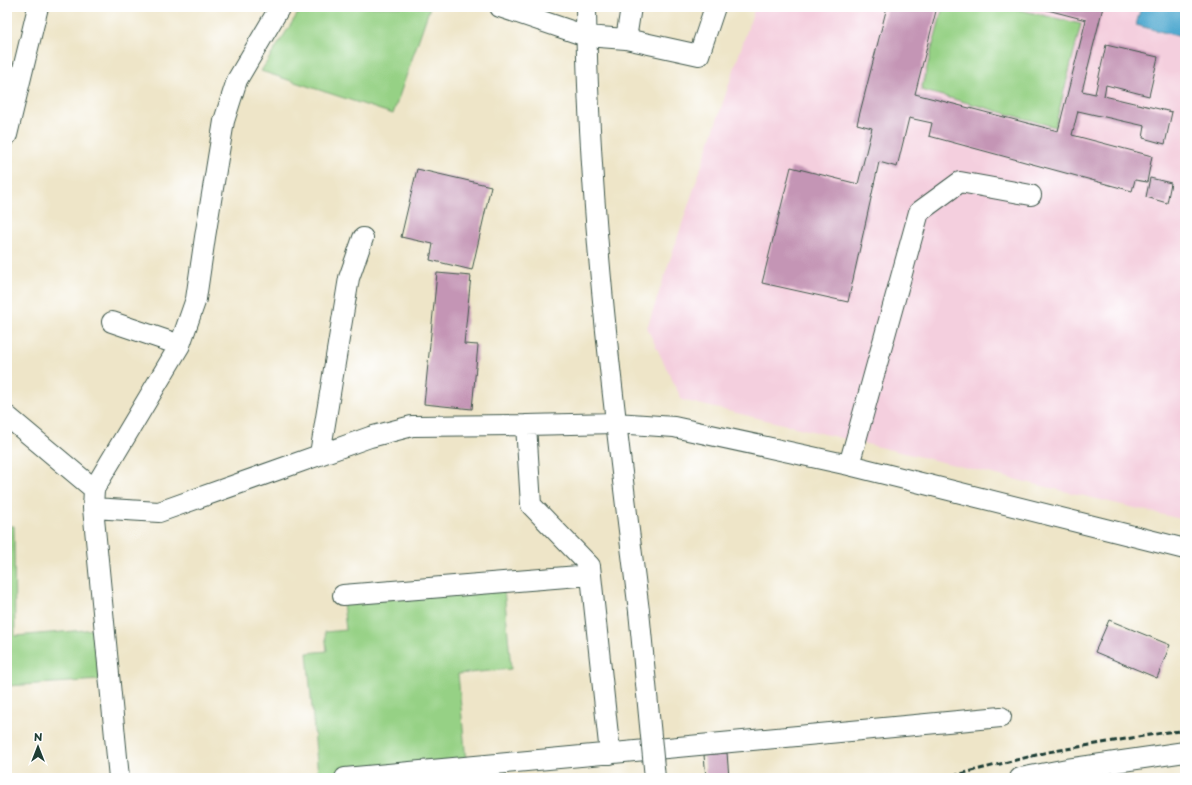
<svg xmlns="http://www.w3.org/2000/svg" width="1192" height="785" viewBox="0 0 1192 785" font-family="'Playpen Sans',sans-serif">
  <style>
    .built { fill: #f4cfde }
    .green { fill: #96d185; stroke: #5a875c }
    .water { fill: #53aad0; stroke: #397482 }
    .building { fill: #c495b5 }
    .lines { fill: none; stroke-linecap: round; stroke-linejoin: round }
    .minor-casing { stroke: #3e564a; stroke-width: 22 }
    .minor { stroke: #fff; stroke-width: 20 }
    .rail { stroke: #1f3d34; stroke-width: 3; stroke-dasharray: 6 3; stroke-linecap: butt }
    .minor-bridge-casing { stroke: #3e564a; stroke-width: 22; stroke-linecap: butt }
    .minor-bridge { stroke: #fff; stroke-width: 20 }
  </style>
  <rect width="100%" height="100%" fill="#fff"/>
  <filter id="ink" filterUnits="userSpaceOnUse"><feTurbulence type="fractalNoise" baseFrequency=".025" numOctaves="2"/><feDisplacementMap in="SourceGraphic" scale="8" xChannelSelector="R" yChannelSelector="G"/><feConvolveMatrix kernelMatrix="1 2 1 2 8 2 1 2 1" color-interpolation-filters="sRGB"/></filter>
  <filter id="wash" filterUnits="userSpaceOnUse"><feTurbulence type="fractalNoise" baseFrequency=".012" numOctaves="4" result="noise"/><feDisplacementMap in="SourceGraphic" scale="16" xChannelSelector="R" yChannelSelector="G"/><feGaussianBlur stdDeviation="0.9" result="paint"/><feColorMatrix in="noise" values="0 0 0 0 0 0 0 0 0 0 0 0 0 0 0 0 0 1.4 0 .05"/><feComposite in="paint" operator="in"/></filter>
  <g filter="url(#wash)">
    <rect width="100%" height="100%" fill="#eee5c8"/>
    <path class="built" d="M755 7H1185V520L682 400 647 328Z"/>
    <path class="green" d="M302 7H430L393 114 261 71Z
      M943 7H1007L1081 24 1055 127 921 90Z
      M7 526H14L15 636 97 629 100 680 7 686Z
      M504 589 511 669 458 674 466 761 318 774 307 653 327 651 325 632 346 630 343 603Z"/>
    <path class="water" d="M1141 7H1185V38L1136 25Z"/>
    <g id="blocks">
      <path class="building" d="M887 7H937L915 94 1058 131 1086 20 1036 7H1103L1082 91 1095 94 1106 45 1158 57 1149 96 1106 85 1104 96 1172 112 1165 144 1143 138 1145 126 1078 111 1072 135 1152 156 1147 182 1135 180 1132 191 929 136 932 123 909 118 897 167 879 162 848 302 762 283 791 167 858 184 872 128 857 124Z
        M417 169 491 186 472 270 430 260 433 244 401 237Z
        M1150 178 1171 183 1167 203 1146 197Z
        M437 273 471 276 464 344 478 345 472 409 424 404Z
        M1109 620 1170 645 1157 678 1095 652Z
        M727 753 729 778H706L704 755Z"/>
    </g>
  </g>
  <g filter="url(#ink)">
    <use href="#blocks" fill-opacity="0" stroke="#3e564a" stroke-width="1"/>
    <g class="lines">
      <g class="minor-casing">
        <path id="minor" d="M500 7 586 36 626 39 699 55 715 7
          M586 7C588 209 614 411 639 611
          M626 39 631 7
          M7 135 38 7
          M112 322 180 345
          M7 416 94 489
          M526 425 531 505 590 566 610 754
          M320 454 349 278 363 238
          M849 465 919 212 960 182 1031 195
          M93 508 159 512 370 437 412 426 526 425 616 423 674 427 849 465 1185 549
          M343 595 591 575
          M119 778 93 508 94 489 180 345 196 299 205 237 224 121 237 80 280 7
          M345 778 1001 717
          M1020 778 1067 769 1185 752"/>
      </g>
      <use href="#minor" class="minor"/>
      <path class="rail" d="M944 778 1048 752 1168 732 1185 731"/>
      <g class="minor-bridge-casing">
        <path id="minor-bridge" d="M639 611 655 778"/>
      </g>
      <use href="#minor-bridge" class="minor-bridge"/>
    </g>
  </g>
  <rect width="1192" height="785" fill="none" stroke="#fff" stroke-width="24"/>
  <g transform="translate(38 747)" stroke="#ffffff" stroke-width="3" paint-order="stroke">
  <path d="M0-3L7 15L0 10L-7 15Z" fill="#1f3d34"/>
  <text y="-6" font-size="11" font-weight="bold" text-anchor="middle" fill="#1f3d34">N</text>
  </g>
</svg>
